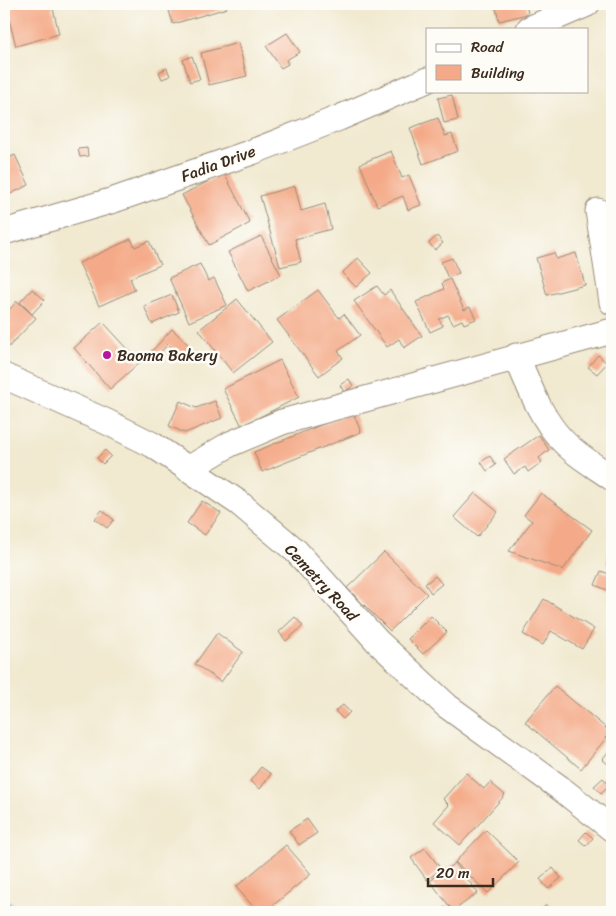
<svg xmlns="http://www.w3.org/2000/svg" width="616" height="916" viewBox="0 0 616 916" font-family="Sriracha,sans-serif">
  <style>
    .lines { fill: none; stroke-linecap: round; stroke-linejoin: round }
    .stream { stroke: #52becd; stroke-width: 6 }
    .building { fill: #f4aa88 }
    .minor-casing { stroke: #968a77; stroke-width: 27 }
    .minor { stroke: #fff; stroke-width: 25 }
    .poi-dot { fill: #b5179e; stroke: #fdfcf7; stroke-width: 2 }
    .labels { text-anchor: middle; stroke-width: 5; stroke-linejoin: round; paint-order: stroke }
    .street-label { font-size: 16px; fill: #3b2a1e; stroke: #fdfcf7 }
    .poi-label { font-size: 16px; fill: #3b2a1e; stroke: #fdfcf7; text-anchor: start }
  </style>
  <rect width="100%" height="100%" fill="#fdfcf7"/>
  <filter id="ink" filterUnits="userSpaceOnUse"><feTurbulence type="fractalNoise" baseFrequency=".02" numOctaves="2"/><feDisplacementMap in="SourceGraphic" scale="10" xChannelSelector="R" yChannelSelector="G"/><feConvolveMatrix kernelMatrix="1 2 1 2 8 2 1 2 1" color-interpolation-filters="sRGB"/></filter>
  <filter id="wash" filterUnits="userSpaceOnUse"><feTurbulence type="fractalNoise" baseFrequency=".0096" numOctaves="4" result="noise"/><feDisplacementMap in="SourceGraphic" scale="20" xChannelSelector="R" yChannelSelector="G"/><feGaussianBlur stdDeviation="1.12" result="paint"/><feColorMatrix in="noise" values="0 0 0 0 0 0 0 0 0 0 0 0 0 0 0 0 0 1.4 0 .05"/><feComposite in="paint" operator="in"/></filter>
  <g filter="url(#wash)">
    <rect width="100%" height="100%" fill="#f1e9d0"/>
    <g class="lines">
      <path class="stream" d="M4 903 21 912"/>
    </g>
    <g id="blocks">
      <path class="building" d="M5 4H52L59 34 16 46Z
        M167 4H226L227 8 173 24Z
        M495 4H526L528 14 499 21Z
        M287 33 300 52 286 60 288 64 281 68 266 46Z
        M238 43 247 76 209 85 201 53Z
        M192 56 200 79 190 82 183 60Z
        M167 68 170 76 162 79 159 72Z
        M452 95 458 120 444 123 438 98Z
        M438 118 445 136 452 134 458 151 423 164 410 128Z
        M87 148 88 156 80 157 78 149Z
        M4 149 8 158 15 155 29 185 4 197Z
        M391 151 402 178 409 175 421 205 408 210 403 196 377 206 360 164Z
        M224 173 250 223 209 245 182 195Z
        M295 186 301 211 325 204 331 229 295 239 301 262 280 267 260 196Z
        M261 236 281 275 248 291 228 252Z
        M437 236 443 243 435 250 429 243Z
        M131 239 135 247 149 241 160 265 130 278 135 290 99 306 79 263Z
        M554 253 556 259 576 253 585 285 547 295 536 258Z
        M358 258 372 273 356 287 342 273Z
        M452 258 459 273 448 278 441 262Z
        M200 264 208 281 214 278 227 305 189 322 169 278Z
        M450 279 464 310 470 307 476 319 464 324 462 320 453 324 448 315 439 319 443 326 430 332 416 302 444 289 442 283Z
        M377 286 384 295 390 290 422 336 404 348 399 339 387 347 354 301Z
        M32 289 45 300 32 314 20 302Z
        M318 290 339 318 344 314 360 335 338 351 343 358 319 376 277 320Z
        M172 295 179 312 152 324 144 306Z
        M237 299 272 342 233 373 199 330Z
        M17 301 36 318 4 352V306L9 310Z
        M103 322 140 362 110 389 74 348Z
        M172 329 191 347 182 357 168 344 157 356 152 351Z
        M598 355 607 363 597 374 588 367Z
        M280 360 299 397 242 426 223 389Z
        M349 379 353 386 344 392 340 385Z
        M180 401 196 408 215 401 222 418 185 433 169 426Z
        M353 412 361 432 262 472 254 452Z
        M539 435 549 450 539 458 542 462 528 472 525 467 514 474 504 459Z
        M105 450 111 456 103 464 97 458Z
        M490 456 496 465 487 471 481 462Z
        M475 493 498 512 477 537 454 517Z
        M541 493 592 530 563 570 509 551 532 521 524 515Z
        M202 501 221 513 205 535 187 523Z
        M102 510 114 520 107 528 95 519Z
        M611 527H612V565H607Z
        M384 552 427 594 390 631 347 588Z
        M601 571 612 575V592L595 585Z
        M435 576 442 584 431 593 425 584Z
        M544 599 594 629 582 649 551 631 543 645 523 634Z
        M431 616 447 632 423 654 408 639Z
        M295 617 303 626 286 641 279 632Z
        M217 633 243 652 221 682 195 664Z
        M555 686 611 732 581 769 525 722Z
        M343 705 350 712 343 719 335 711Z
        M612 748V768L602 759Z
        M261 767 271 774 260 789 250 781Z
        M466 773 484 789 490 782 505 795 460 845 434 822 449 805 443 799Z
        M603 778 609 785 601 793 594 786Z
        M307 819 317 833 299 845 289 831Z
        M486 830 519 862 488 893 455 862Z
        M586 832 593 838 586 846 579 840Z
        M286 845 311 874 265 912H258L236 887Z
        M425 848 441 869 427 880 411 858Z
        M455 863 478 893 453 911 430 881Z
        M553 868 561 878 548 889 540 879Z
        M546 905 554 912H539Z
        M445 907 449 912H438Z"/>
    </g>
  </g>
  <g filter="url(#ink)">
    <use href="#blocks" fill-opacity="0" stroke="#968a77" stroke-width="1"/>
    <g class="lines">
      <g class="minor-casing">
        <path id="minor" d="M529 29 587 4
          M598 211 612 302
          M4 232 114 200 252 152 339 118 427 80
          M516 356C529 384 539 415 560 438 574 454 595 466 612 478
          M4 376 107 422 153 445 239 503 296 551 378 642 447 706 560 788 612 829
          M188 469 230 444 282 422 612 331"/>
      </g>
      <use href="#minor" class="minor"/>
    </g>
  </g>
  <circle class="poi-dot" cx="107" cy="355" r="5"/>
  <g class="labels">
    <g class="street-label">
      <text transform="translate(218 163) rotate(-20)" y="6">Fadia Drive</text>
      <text transform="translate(322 582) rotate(47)" y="6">Cemetry Road</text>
    </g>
    <g class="poi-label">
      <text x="117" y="361">Baoma Bakery</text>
    </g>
  </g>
  <rect width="616" height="916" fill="none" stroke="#fdfcf7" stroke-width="20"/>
  <rect x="426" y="28" width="162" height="65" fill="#fdfcf7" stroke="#afa8a0"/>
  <rect x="436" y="44" width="25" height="8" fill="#ffffff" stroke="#afa8a0"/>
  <text x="471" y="52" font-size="15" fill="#3b2a1e">Road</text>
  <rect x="436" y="65" width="25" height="15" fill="#f4aa88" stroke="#afa8a0"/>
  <text x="471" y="78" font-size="15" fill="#3b2a1e">Building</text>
  <path d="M428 878v8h65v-8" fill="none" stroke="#3b2a1e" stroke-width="2.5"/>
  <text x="436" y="878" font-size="15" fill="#3b2a1e" stroke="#fdfcf7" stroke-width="4" paint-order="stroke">20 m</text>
</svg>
